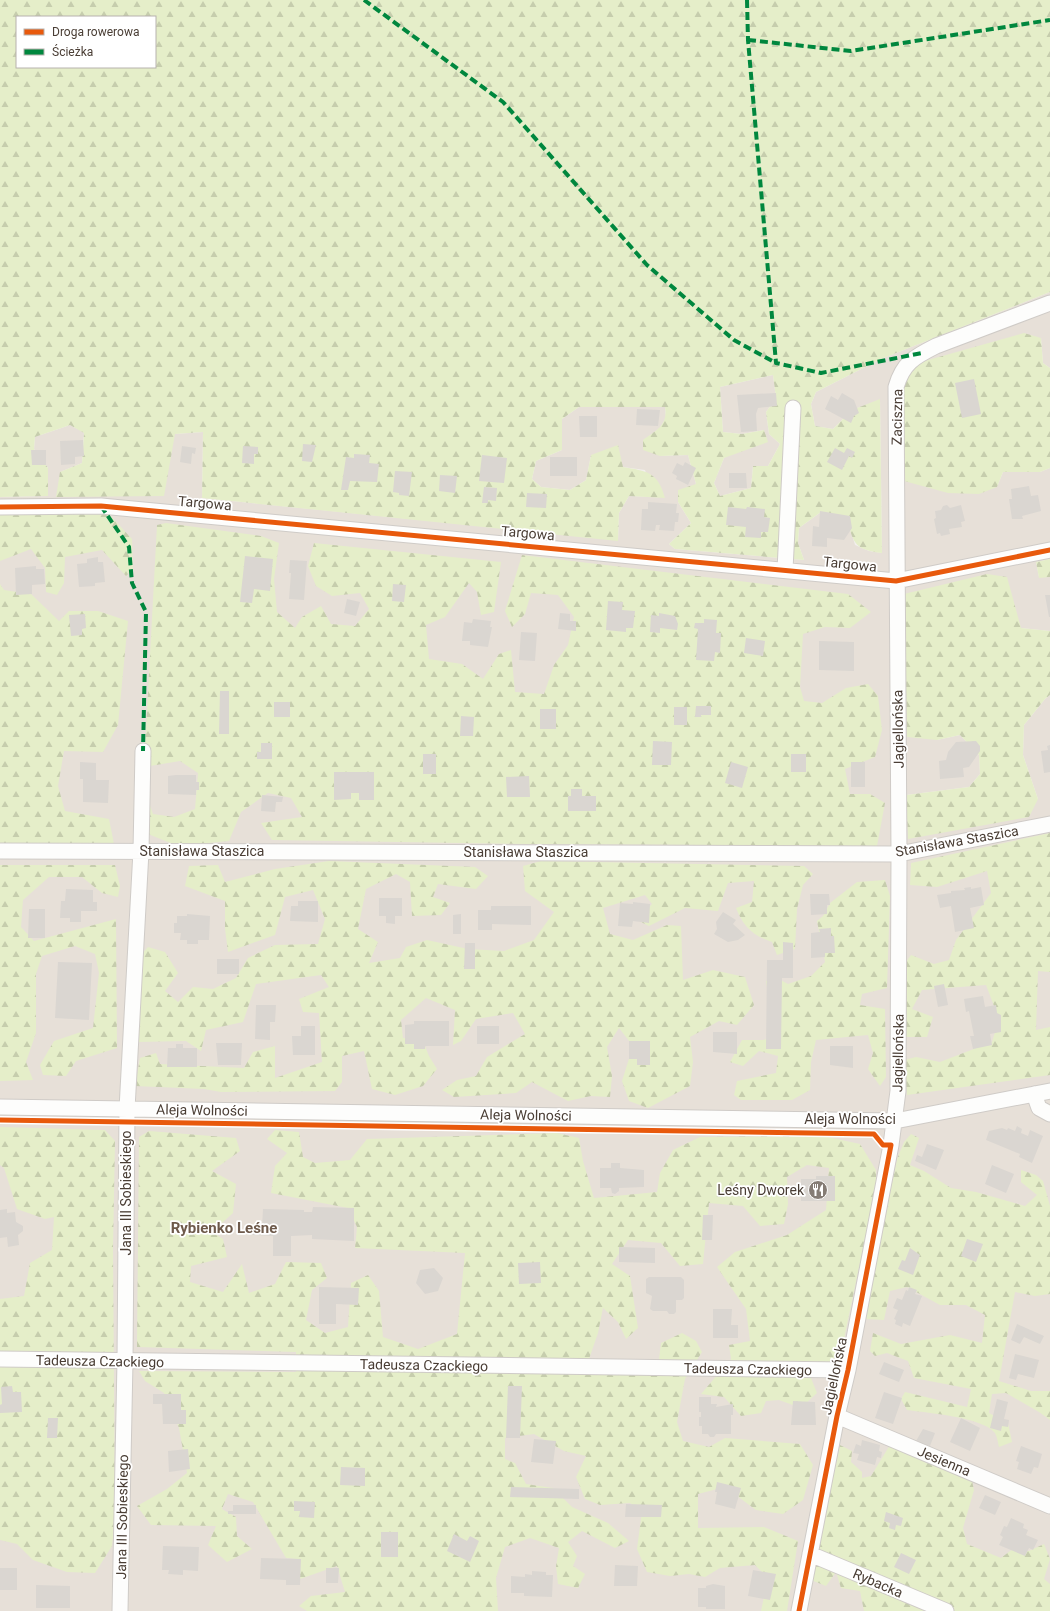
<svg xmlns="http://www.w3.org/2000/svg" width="1050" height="1611" viewBox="0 0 1050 1611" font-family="Roboto,sans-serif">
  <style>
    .residential { fill: #e7e0d8 }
    .forest { fill: url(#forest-firs); fill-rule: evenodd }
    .building { fill: #dad6d1 }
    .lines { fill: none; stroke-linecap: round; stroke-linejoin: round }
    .minor-casing { stroke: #cfcbc7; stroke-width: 17 }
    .minor { stroke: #fdfdfc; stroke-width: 15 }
    .quiet { stroke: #00873e; stroke-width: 4; stroke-dasharray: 8 4; stroke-linecap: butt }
    .cycleway-casing { stroke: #fff; stroke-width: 8 }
    .cycleway { stroke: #e8590c; stroke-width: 5 }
    .labels { text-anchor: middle; stroke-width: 3.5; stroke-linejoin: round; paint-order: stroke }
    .street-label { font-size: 14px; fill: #4a3e35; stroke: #fff }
    .poi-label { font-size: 14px; fill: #4a3e35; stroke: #fff; text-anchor: end }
    .neighbourhood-label { font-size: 15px; font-weight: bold; fill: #6e5a4b; stroke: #fff }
  </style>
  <defs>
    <pattern id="forest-firs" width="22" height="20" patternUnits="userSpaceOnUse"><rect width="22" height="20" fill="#e5eec9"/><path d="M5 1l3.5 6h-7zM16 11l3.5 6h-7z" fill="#c6cdad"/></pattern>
  </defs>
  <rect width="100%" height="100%" fill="#f2efec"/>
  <path class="residential" d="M1050 292V368L1043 363 1041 338 997 487 1003 472H1040L1050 468V559L1036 562 1039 577H1050V631L1021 628 937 740 960 735 979 755 980 774 969 787 906 795 1038 799 1023 755 1024 725 1045 699 1050 695V1611H0V497L48 496V468L34 449 35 437 70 425 84 432 82 463 60 472 175 434 203 432 202 498 618 540 619 513 629 496 654 497 645 470 623 467 591 455 586 480 570 490 541 487 532 479 536 461 562 450V419L579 407H665L666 418 660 428 644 440 660 456 688 455 696 484 678 502 691 523 669 544 675 549 804 560 798 543 799 528 821 512 848 521 855 545 869 551 882 553 880 400 852 410 833 429 815 426 811 404 816 392 881 359Z
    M773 375 776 398 766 412 769 434 780 444 768 466H753L751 488 720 496 714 483 724 458 764 430 742 434 723 432 720 387Z"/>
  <path class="forest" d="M0 0H1050V292L881 359 816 392 811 404 815 426 833 429 852 410 880 399 882 553C857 550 853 545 848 521L821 512 799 528 798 543 804 560 675 549 669 544 691 523 678 502V490L696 484 688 455 660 456 643 450V440C657 430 668 425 665 407H579L562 419V450L536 461 532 479 541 487 570 490 586 480 591 455 618 445 623 467C647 471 658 472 665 498L629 496 619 513 618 541 202 498 203 432 175 434 164 496 56 497 60 472 82 463 84 433 70 425 35 437 34 449 48 468V496L0 497ZM17 17H155V67H17ZM773 375 776 398 766 412 769 434 780 444 768 466H753L751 488 720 496 714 483 724 458 768 442 764 430 742 434 723 432 720 387Z
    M1024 333 1041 338 1043 363 1050 368V468L1040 472H1003L997 487 979 494 948 493 904 481 897 397 903 373 921 362Z
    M107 512 132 539 133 569 126 576 102 550 65 557 64 583 57 595 46 592 45 568 31 549 0 561V514Z
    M166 523 261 536 279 543 274 579 277 612 295 628 302 617 321 606 331 624 355 626 369 609 360 593 332 596 316 586 308 566 314 543 501 562 494 612 481 615 477 592 469 583 445 617 426 625 429 659 462 664 483 679 499 654 511 650 515 692 544 694 554 665 568 645 574 617 558 595 531 593 525 614 512 627 505 611 522 555 848 594 871 612 850 628 825 627 803 634 800 687 804 701 822 703 846 688 868 684 878 696 882 730 875 757 845 769 850 794H870L885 803 877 846 527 844 272 840 261 823 302 817 291 798 268 793 241 812 229 841 178 846 143 832 146 794 153 814 174 817 195 809 198 773 180 761 144 767 157 525Z
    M1050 559V577L1039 578 1036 562Z
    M987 574 1007 577 1021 628 1050 631V695L1045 699 1024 725 1023 755 1038 799 1029 817 908 839 906 795 969 787 980 774 979 755 960 735 937 740 907 737 904 594Z
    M0 584 4 590 31 594 59 621 69 611H98L128 621 118 725 103 752 64 751 58 786 65 811 109 819 114 844 0 846Z
    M1050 833V972L1038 971 1036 1030 1050 1027V1075L907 1095 904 1060 916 1057 940 1062 992 1042 999 1019 986 985 922 990 912 1009 933 1017 927 1037H905V963L911 955 934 964 949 960 956 940 991 893 987 871 937 887 910 885 911 863Z
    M329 861 475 867 488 876 476 889 438 884 433 897 450 903 441 915 412 916 410 882 396 874 366 889 358 929 378 942 369 963 400 958 406 947 427 940 468 949 504 951 534 940 554 912 525 891 523 866 541 861 804 866 813 874 803 885 797 909 795 949 777 955 772 942C753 936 743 926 736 908L752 902 754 881 728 883 718 911 685 908 649 926 637 920 652 904 645 895 603 908 610 934 633 940 667 925 681 926 683 980 713 970 745 977 754 1005 737 1025 719 1021 690 1037 693 1062 690 1086 648 1108 629 1101 622 1081 633 1046 619 1028 607 1047 612 1076 610 1097 591 1096 568 1101 532 1082 516 1093 454 1097 442 1090 457 1080 476 1076 487 1057 525 1034 513 1013 476 1019 461 1041 453 1045 455 1010 426 998 401 1020 403 1038 422 1039 429 1056 437 1069 423 1086 395 1095 372 1089 364 1051 342 1056V1082L335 1091 221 1092 204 1089 135 1086 140 1058 156 1053 160 1064 244 1068 253 1052 275 1046V1078L322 1062 319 1013 303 1012 299 999 329 987 321 975 256 984 243 1022 206 1030 201 1051 186 1041 138 1042V958L148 947 165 952 178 973 165 991 178 1002 193 987 213 989 236 978 248 958 275 945 318 944 325 919 313 890 285 897 275 935 228 952 225 929V901L185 886 189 866 218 865 225 882 275 869Z
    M0 865H115L120 886 118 897 102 893 82 877H49L23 900 21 927 34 941 116 919 117 1048 76 1061 66 1076 43 1075 40 1065 54 1041 93 1028 99 973 95 954 75 946 42 956 36 974V1033L26 1062 33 1080 0 1081Z
    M885 880 890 896 887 988 862 994 860 1005 885 1009 886 1077 880 1086 868 1069 873 1053 868 1035 816 1040 811 1062 810 1090 792 1100H741L734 1095 737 1081 776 1073 778 1056 759 1051 743 1066 730 1062 742 1040H763L775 1037 766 981 777 978 788 984 811 976 825 962 817 921 823 916 830 903 857 882Z
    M0 1127 105 1130 115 1141 113 1248 115 1521 112 1546 95 1573 67 1572 33 1560 17 1544 0 1540V1299L24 1296 30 1263 52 1250 54 1217 45 1219 17 1209 4 1168 0 1165Z
    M275 1130 299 1132 303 1157 315 1163 350 1160 367 1139 557 1133 579 1138 583 1161 594 1198 657 1192 660 1173 673 1150 700 1137 823 1136 860 1144 876 1170V1186L844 1339 838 1354 811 1378 817 1393 801 1408 779 1400 766 1401 761 1413 741 1416 724 1397 701 1394 731 1359 729 1345 750 1341 746 1309 717 1267 735 1252 787 1235 826 1210 829 1168 807 1165 787 1177 788 1204 784 1224 760 1226 743 1206 709 1203 703 1264 680 1266 661 1243 628 1240 612 1264 630 1276 638 1328 626 1339 618 1322 603 1308 598 1333 589 1359 590 1372 657 1375 661 1343 682 1333 696 1341 702 1352 685 1379 677 1422 683 1441 709 1447 725 1438 800 1444 813 1465 803 1500 783 1514 756 1510 725 1487 698 1494V1528L764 1527 798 1541 787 1611H761L768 1578 755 1565 720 1568 705 1577 689 1574 670 1576 647 1572 637 1549 642 1511 630 1503 600 1505 585 1499 576 1477 586 1456 564 1451 534 1434 505 1438V1459L515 1463 526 1484 553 1488 572 1507 608 1523 629 1541 615 1548 582 1531 568 1542 577 1556 573 1566 585 1574 578 1588 558 1584 556 1566 559 1548 530 1538 505 1547 496 1578 498 1611H307L299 1606 311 1596 345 1592 337 1566 300 1579 297 1559 286 1558 253 1502 228 1494 222 1509 236 1517 237 1536 252 1549 227 1562 208 1545 216 1526 151 1525 137 1506 167 1489 187 1473 179 1428 164 1393 145 1381 139 1371 296 1372V1352L137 1347 139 1137 149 1131 236 1138 240 1151 212 1171 236 1184 233 1213 212 1232 223 1239 227 1257 191 1266 190 1282 223 1292 242 1264 249 1293 275 1284 286 1262 321 1263 327 1278 312 1290 306 1320 325 1333 348 1327 351 1283 368 1275 379 1291 383 1337 418 1349 457 1334 465 1253 355 1248 357 1227 348 1208 271 1193 275 1166 287 1153 267 1139Z
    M911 1134 919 1138 910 1165 924 1171 951 1188 976 1192 1025 1206 1037 1195 1021 1182V1170L1036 1175 1043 1181 1050 1206V1294L1035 1296 1015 1292 999 1381 1031 1391H1050V1420L1039 1412 1006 1393 992 1394 989 1413 1008 1423 1012 1442 999 1447C998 1443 997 1435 994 1432 981 1417 927 1413 907 1410L901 1399 905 1392 967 1407 971 1389 914 1378 908 1361 887 1353 875 1356 870 1351 873 1333 901 1344 950 1335 982 1343 985 1315 966 1305H940L907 1287 890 1291 884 1320 864 1319 897 1159 904 1142Z
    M840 1445 852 1451 851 1462 862 1472V1478L871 1476 890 1445 972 1481 974 1490 963 1528 967 1544 1001 1558 1014 1548 1029 1551 1044 1544 1050 1559 1044 1579 1050 1584V1611H864L860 1591 841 1588 836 1572 826 1586 811 1580Z"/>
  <path class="building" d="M974 379 981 414 962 418 955 383Z
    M776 393 777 406 758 408 756 414 757 431 741 432 737 395Z
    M842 393 854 400 859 413 854 416 851 423 825 409 831 396 838 400Z
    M637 409 660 410 658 426 636 425Z
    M579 416H597V437H580Z
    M83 440 84 456 75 457V464L61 465 60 441Z
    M303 444 316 445 312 462 302 461Z
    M182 446 196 448 195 454 192 453 191 464 180 462Z
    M243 446 258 447V454H254V464L242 463Z
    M835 448 844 453 847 448 855 452 852 458 849 456 842 470 827 462Z
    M31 450H46V465H32Z
    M354 454 370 455 369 463 379 464 377 482 350 481 348 490H341L346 457 354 458Z
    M482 455 507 458 504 483 479 481Z
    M550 457H577V476H550Z
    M685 462 696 468 688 485 676 479 677 476 672 473 677 463 683 466Z
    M395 471 412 472 409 496 399 495V493L393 492Z
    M729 473H746L747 488H729Z
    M440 475 457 476 455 493 439 491Z
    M1029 486 1031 496 1038 495 1041 511 1022 516 1023 519H1012L1009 499H1012L1011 489Z
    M484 487 497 488 496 501 488 500V503H482Z
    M527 493 547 494 546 508 526 507Z
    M648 502 677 504 676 513H679L678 522H675L674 531 659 530 660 525H656L655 531 641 530 642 509H648Z
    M947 505 950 508 961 505 965 521 961 522 962 527 949 529 950 534 941 536 940 533 937 534 934 519 936 518 935 511 941 510 943 506Z
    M728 507 746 509 747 507 765 509 764 517 770 518 768 532H761V538L745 537 746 527 726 525Z
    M820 511 850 516 852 528 844 540 827 538V547L812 546 813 526 819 527Z
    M245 556 273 559 270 591 254 589 252 603 240 602Z
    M98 557V562H103L105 582 95 583V586L79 587 77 564 87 563V559Z
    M290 560 307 561 304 600 289 599 291 573H289Z
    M36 566V569H44L45 584 32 585V594L16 595 15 568Z
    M393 584 406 585 404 602 392 601Z
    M1045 595H1050V617H1049Z
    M347 599 360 602 356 616 344 613Z
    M608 601 623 602 622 610 635 611 633 628H626V632L606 630Z
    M560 613 570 614V621H576V631L558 629Z
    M659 613 675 616 678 624 677 630 660 628V633L650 632 651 615 659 616Z
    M85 614 86 628 82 629V635L71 636 69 615Z
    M473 619 491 621 490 627H492L488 647 470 645V641H462L464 622 472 623Z
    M704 619 717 620 716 633H721L720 653 715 652 714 661 696 660 698 629 694 628 695 623H704Z
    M521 632 537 633 535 661 519 660Z
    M746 638 765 641 763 656 744 653Z
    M819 641 854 642V671L819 670Z
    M220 691H229V734H219Z
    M274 702H290V717H274Z
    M696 706H711V715H701V717H695Z
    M674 707H687V725H674Z
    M540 709H556V729H540Z
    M461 716 474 717 473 736H460Z
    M653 741 672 742 671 765H652Z
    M976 741 980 746V751L969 767 963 768 964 777 940 779 939 761 946 760 948 752 956 742Z
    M261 743H272V759H257V752H261Z
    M1050 745V772L1044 773 1041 751 1048 750 1047 746Z
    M423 754H436V774H423Z
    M791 754H806V772H791Z
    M80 762 96 763V780H109L108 803 83 802V779H80Z
    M731 762 748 767 742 788 725 783Z
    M851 762H865V787H851Z
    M334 772H374V800H359V793H351V799L334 800Z
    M176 775H196V782H199V790H196V795L168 794V776Z
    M529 776 530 797H507L506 777Z
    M571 789H582V796H596V811H568V796H571Z
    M262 795 283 797 282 802H276L275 812 261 811Z
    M971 887V889L981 887 984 905 970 908 974 928 955 932 951 906 940 908 937 895 951 893V891L965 890 964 888Z
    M66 889 93 890V902H97V911H81V922H70V918H60L61 901H65Z
    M810 894H829L830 905H827V914L811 915Z
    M379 898H402V916H395V924L386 923V916H379Z
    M298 901H318V922L290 921 291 906H298Z
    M633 902 650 904 649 923 633 921 632 927 618 926 620 903 633 904Z
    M491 906H531V925L492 924V930H478V910H491Z
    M29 909H45V938H28Z
    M723 912 736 920 733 924 745 935 738 940 728 942 714 934 717 929 716 922Z
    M187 914 210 916 209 940H198V944H187V940H180L181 933H174V923H177V916H187Z
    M461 914V934H453V915Z
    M831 928V936H834L835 953H825V957L811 958V933L820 932 819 929Z
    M783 942 793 943V978H782L781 1049H766L767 960H783Z
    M465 943H475V969H464Z
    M217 959H239V974H217Z
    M58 962 92 963 89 1020 55 1018Z
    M944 984 948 1005 938 1007 934 986Z
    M983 996 985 1007 996 1005 997 1013 1001 1015V1032L990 1034 992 1045 973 1049 970 1036H974L969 1011 966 1012 964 999Z
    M256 1005H276L275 1022H270V1040L255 1039Z
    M414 1021H449V1046H425V1049H414V1044H405V1025L414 1024Z
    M301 1026H315V1055H293L292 1036H301Z
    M477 1026H499V1044H477Z
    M713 1032H737V1054L713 1052Z
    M629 1041H650V1065H637V1059H629Z
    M216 1043H242L241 1065H218Z
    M176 1044H183V1048H197V1067H167L168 1048H176Z
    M830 1046H853V1068L830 1065Z
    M1017 1126 1022 1129 1021 1133 1028 1136 1030 1130 1043 1136 1032 1163 1019 1157 1020 1154 986 1140 989 1131 1002 1128 1007 1130 1008 1128 1015 1131Z
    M927 1144 944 1150 936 1170 915 1161 917 1155 922 1157Z
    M611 1163H620V1168L644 1170V1187L619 1188V1191L615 1194 612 1193 611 1188H600V1168H611Z
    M992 1165 1014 1174 1006 1193 985 1184Z
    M816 1176H835V1201H801V1179H816Z
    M313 1207 354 1208V1241L312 1239V1235L291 1236V1256H273V1236L253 1235 250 1232 252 1228 262 1227 263 1209 304 1210V1212H312Z
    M7 1209V1213L15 1212 16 1222 23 1226V1231L18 1235 19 1245 8 1247 7 1237 0 1238V1210Z
    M703 1215H713L712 1240H702Z
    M967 1239 983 1244 976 1262 961 1256Z
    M619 1247 655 1248V1263L619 1262Z
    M910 1248 920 1255 913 1275 898 1269 902 1260 905 1261Z
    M540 1262 541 1283 519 1284 518 1263Z
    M434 1268 443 1278 438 1291 425 1294 416 1283 420 1270Z
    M649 1277H681L684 1280V1298L682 1300H676V1312L674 1314H669L667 1311H653L650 1309 652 1296 646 1293V1279Z
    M319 1287 359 1288 358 1305 336 1304V1324H319Z
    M909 1287 917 1290 915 1294 922 1296 910 1326 903 1323 902 1327 895 1324 896 1320 894 1319 898 1310 893 1308 897 1298 902 1300 906 1290 908 1291Z
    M713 1309H732L731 1325H738V1338H713Z
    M1017 1324 1044 1336 1040 1344 1024 1337 1020 1344 1011 1340Z
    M1015 1354 1039 1360 1034 1378 1018 1374 1016 1380 1009 1378Z
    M884 1362 904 1370 899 1382 879 1374Z
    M12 1386 13 1392H21L22 1412 0 1413V1405L2 1404 1 1387Z
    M508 1386H522L520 1438H506Z
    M884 1392 902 1398 893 1424 875 1418Z
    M153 1394H181V1410H186V1424H163L162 1404H153Z
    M699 1397H711V1404H717L716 1407 733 1404V1415H731V1434H716L714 1437H710L708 1434H702V1426H699V1417H701V1412H699Z
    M997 1399 1008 1402 1004 1419 1009 1420 1008 1427 1002 1426 1001 1431 990 1428Z
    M793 1401 815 1402 816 1425H791Z
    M48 1418H58L57 1438H47Z
    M961 1418 980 1428 970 1451 950 1442Z
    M923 1429 935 1433 930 1446 916 1441Z
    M534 1439 556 1441 553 1464 531 1462Z
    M862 1440 880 1445 879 1451 882 1452 881 1458 877 1457 875 1465 857 1460 859 1454 853 1453 856 1444 861 1446Z
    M1021 1446 1042 1454 1038 1468 1034 1467 1031 1474 1017 1469 1019 1462 1016 1461Z
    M188 1449 190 1469 169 1472 168 1451Z
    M341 1467 365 1468V1486L340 1485Z
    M717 1482 741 1488 735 1509 715 1504 717 1492H715Z
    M511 1487 579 1489V1499L510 1497Z
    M985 1495 1001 1502 995 1515 979 1508Z
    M294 1501 315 1502 314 1518 299 1517 300 1511H294Z
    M626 1504 662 1505 661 1517H625Z
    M233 1505H256V1514H228V1511H233Z
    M886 1512 903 1518 901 1526 896 1525 895 1530 889 1528 890 1523 884 1521Z
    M1011 1518 1024 1524 1023 1528 1028 1530 1026 1535 1038 1540 1033 1550 1029 1548 1025 1556 999 1545 1003 1537 1000 1535 1004 1526 1007 1527Z
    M381 1532H398V1557H381Z
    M454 1534 467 1541 470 1536 479 1541 470 1562 447 1551Z
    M163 1546 199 1547 198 1571 183 1570V1575L168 1574 169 1570H162Z
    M901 1553 916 1560 909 1574 894 1567Z
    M261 1558 301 1559 300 1585H286V1580L260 1579Z
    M615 1565 638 1566 637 1586H614Z
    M0 1568H17V1590H0Z
    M326 1568H339L338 1583H326Z
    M753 1570 776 1574 770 1600 748 1596Z
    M532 1571 546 1572V1575H553L552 1597 524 1596V1593H511V1576L525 1577V1574L532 1575Z
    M713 1584 725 1586V1609H706V1607H698V1588H706V1586Z
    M36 1585 70 1586V1608H36Z"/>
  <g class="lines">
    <g class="minor-casing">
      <path id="minor" d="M0 507 101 506 896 581 1050 550
        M785 570 793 408
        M0 851 899 854 1050 824
        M1034 1094 1039 1108 1050 1114
        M0 1107 895 1121 1050 1091
        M0 1359 848 1370
        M837 1416 1050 1506
        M810 1554 946 1611
        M120 1611 125 1361 127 1109 141 851 143 751
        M799 1611 837 1416 848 1370 891 1145 898 1091 899 854 896 387C903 363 914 357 936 346L1050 303"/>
    </g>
    <use href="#minor" class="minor"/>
    <path class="quiet" d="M364 0 503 102 647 265 734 340 776 363
      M747 0 748 40 776 363 821 373 922 353
      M748 40 851 51 1050 20
      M101 506 129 547 132 583 146 612 143 751"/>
    <g class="cycleway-casing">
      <path id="cycleway" d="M0 507 101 506 896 581 1050 550
        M0 1120 874 1134 883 1145H891L848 1370 837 1416 799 1611"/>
    </g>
    <use href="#cycleway" class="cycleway"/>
  </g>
  <defs>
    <g id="restaurant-disc" transform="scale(1)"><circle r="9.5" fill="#857c75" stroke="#fff"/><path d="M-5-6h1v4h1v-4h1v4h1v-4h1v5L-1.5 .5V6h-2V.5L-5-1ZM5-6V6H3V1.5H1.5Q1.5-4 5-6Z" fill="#fff"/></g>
  </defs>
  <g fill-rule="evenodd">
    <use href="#restaurant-disc" x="818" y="1190"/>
  </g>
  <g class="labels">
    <g class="street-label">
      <text transform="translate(897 417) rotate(-89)" y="5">Zaciszna</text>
      <text transform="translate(205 503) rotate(5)" y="5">Targowa</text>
      <text transform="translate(528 533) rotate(5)" y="5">Targowa</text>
      <text transform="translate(850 564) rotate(6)" y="5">Targowa</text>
      <text transform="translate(898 729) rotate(-91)" y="5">Jagiellońska</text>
      <text transform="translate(957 841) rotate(-10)" y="5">Stanisława Staszica</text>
      <text x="202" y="856">Stanisława Staszica</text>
      <text x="526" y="857">Stanisława Staszica</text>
      <text transform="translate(898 1053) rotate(-89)" y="5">Jagiellońska</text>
      <text transform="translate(202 1110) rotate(1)" y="5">Aleja Wolności</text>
      <text transform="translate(526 1115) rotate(1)" y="5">Aleja Wolności</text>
      <text x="850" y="1124">Aleja Wolności</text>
      <text transform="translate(126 1193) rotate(-90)" y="5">Jana III Sobieskiego</text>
      <text transform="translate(100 1361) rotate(1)" y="5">Tadeusza Czackiego</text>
      <text transform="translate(424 1365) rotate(1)" y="5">Tadeusza Czackiego</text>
      <text transform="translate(748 1369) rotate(1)" y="5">Tadeusza Czackiego</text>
      <text transform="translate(834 1376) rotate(-78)" y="5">Jagiellońska</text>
      <text transform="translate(944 1461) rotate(23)" y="5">Jesienna</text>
      <text transform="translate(122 1517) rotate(-89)" y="5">Jana III Sobieskiego</text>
      <text transform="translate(878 1583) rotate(23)" y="5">Rybacka</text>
    </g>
    <g class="poi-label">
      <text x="804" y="1195">Leśny Dworek</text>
    </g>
    <g class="neighbourhood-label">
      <text x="224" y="1233">Rybienko Leśne</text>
    </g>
  </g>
  <rect x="16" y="16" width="140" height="52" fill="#ffffff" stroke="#b7b2ae"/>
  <rect x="24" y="29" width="20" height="6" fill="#e8590c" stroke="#b7b2ae"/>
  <text x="52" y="36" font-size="12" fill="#4a3e35">Droga rowerowa</text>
  <rect x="24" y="49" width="20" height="6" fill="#00873e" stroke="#b7b2ae"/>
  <text x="52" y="56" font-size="12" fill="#4a3e35">Ścieżka</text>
</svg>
